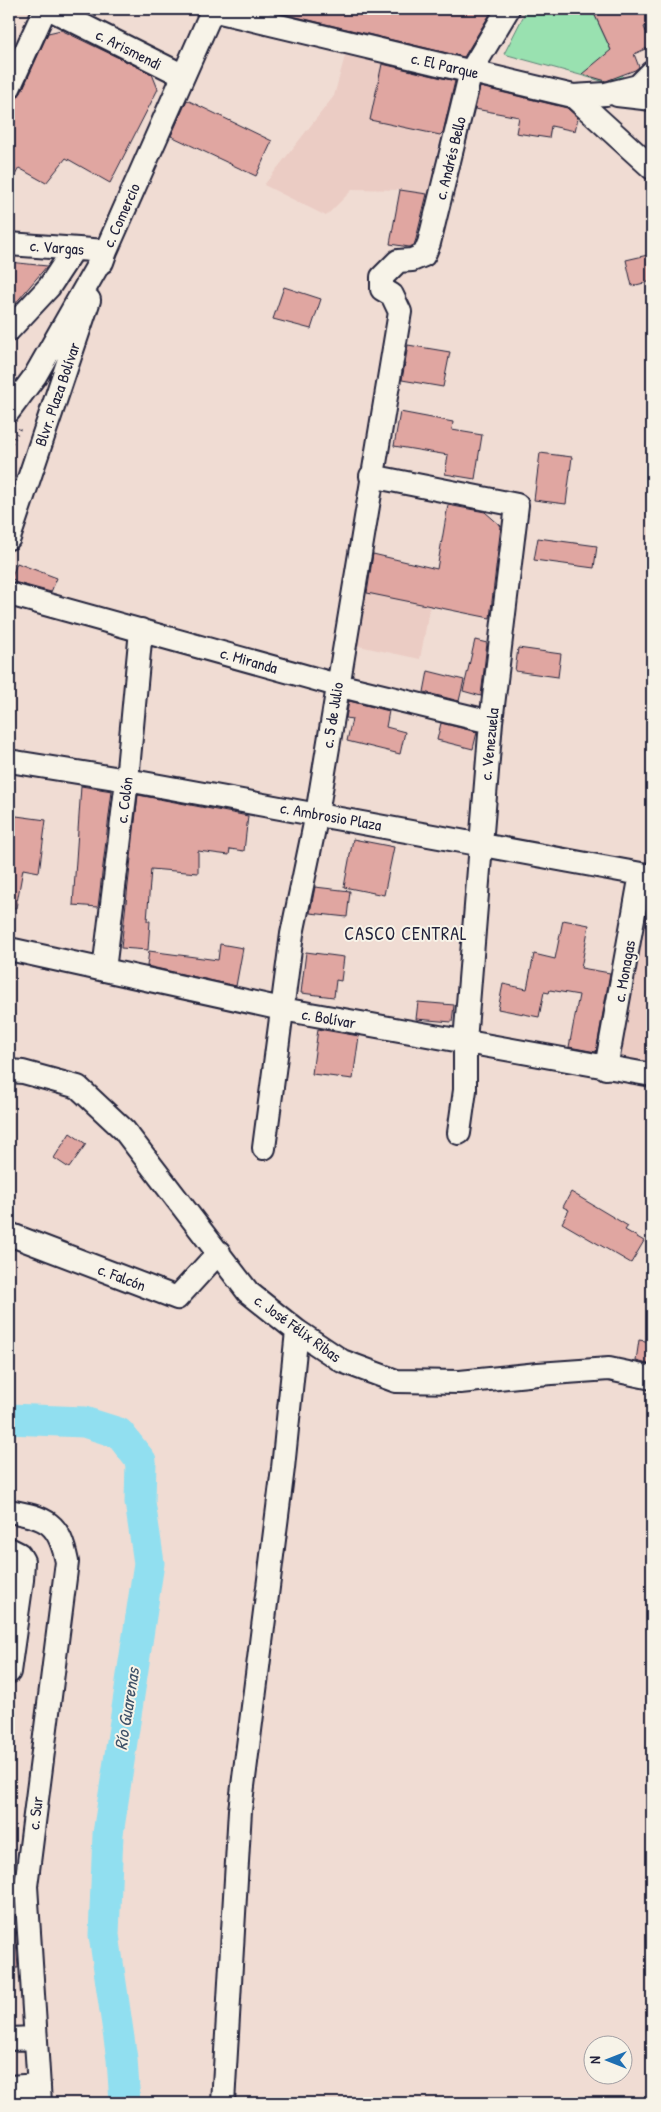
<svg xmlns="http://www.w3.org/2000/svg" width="661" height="2112" viewBox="0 0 661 2112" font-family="'Patrick Hand',sans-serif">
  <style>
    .built { fill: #ebccc4 }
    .green { fill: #99e1b0; stroke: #5e8276 }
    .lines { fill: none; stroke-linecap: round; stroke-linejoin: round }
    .river { stroke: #91dff0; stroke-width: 31 }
    .building { fill: #e0a6a1; stroke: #22223b }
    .minor-casing { stroke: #22223b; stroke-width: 26 }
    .path { stroke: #22223b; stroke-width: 3; stroke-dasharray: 1 4; stroke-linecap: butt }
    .minor { stroke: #f7f3e8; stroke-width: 22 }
    .labels { text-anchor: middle; stroke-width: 4; stroke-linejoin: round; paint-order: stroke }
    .street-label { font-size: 16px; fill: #22223b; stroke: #f7f3e8 }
    .neighbourhood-label { font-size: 18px; letter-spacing: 1px; fill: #22223b; stroke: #f7f3e8 }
    .water-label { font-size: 18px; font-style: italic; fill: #3e5168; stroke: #f7f3e8 }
  </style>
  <rect width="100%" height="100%" fill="#f0dcd3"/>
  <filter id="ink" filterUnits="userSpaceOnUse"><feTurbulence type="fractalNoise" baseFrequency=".02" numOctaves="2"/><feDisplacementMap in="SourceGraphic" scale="10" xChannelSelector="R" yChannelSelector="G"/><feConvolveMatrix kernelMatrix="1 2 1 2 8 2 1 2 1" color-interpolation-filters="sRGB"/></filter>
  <g filter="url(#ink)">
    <path class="built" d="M345 56 383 61 370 120 441 135 428 195 400 190 353 189 326 216 264 185 334 96Z
      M364 592 430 606 420 659 354 645Z
      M652 903V1063L620 1057 648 906Z"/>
    <path class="green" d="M527 9H592L623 77 609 83 504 54Z"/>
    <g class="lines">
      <path class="river" d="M9 1419 84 1422 119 1433 141 1461 140 1502 149 1563 108 1834 104 1935 122 2059 125 2103"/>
    </g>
    <path class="building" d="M263 9H420L443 13 444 9H493L464 57Z
      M592 9H652V23L644 27 652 46 634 54 639 67 635 70 606 81 582 74 611 50Z
      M61 30 152 74 158 89 110 183 66 158 46 183 19 168 9 186V111L14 100 21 93 48 33Z
      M382 64 455 81 443 132 440 135 370 120Z
      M480 87 567 108 578 118 575 131 551 126 549 138 516 133 519 117 475 109Z
      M187 100 272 141 256 176 171 136Z
      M400 190 427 194 416 239 414 245 409 247 390 244Z
      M652 254V281L632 286 626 260Z
      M9 262 47 266 9 311Z
      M284 287 321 299 311 329 273 319Z
      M408 345 450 352 443 387 402 380Z
      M400 412 453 422 452 430 482 435 475 479 445 474 448 455 394 446Z
      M540 453 572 457 566 504 534 500Z
      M448 505 485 512 501 526 490 618 367 593 373 554 437 569Z
      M538 538 597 546 594 568 534 560Z
      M17 563 57 578 51 592 14 582 15 580 11 579Z
      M475 640 487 643 481 696 463 691Z
      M518 648 561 654 558 677 515 671Z
      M428 671 464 680 459 701 424 692Z
      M349 701 389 711 386 727 405 732 400 754 347 741 352 719 346 718Z
      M441 723 477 732 473 749 437 740Z
      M81 786 112 791 98 907 73 905Z
      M138 795 248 816 244 851 230 849 229 855 198 851V873L151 869 147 921H150L148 950 121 948Z
      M9 815 46 820 39 872 23 869 16 908H9Z
      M353 839 394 847 384 895 344 887Z
      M315 887 350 891 347 917 310 913Z
      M563 920 589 925 581 968 610 973 596 1052 569 1047 579 995 550 990 549 993 544 992 539 1017 498 1009 503 984 527 989 534 954 555 959Z
      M220 944 243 948 236 986 147 966 149 951 218 960Z
      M306 952 344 957 341 981 336 980 334 997 301 993Z
      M418 1002 454 1005 452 1022 416 1019Z
      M318 1029 359 1036 353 1079 312 1074Z
      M70 1133 86 1144 69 1168 54 1158Z
      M571 1192 628 1226 625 1230 644 1241 631 1263 562 1223 569 1210 563 1207Z
      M639 1340 652 1342V1365L636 1361Z
      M9 1926H15L18 1968H9Z"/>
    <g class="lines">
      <g class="minor-casing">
        <path id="minor" d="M50 9 182 75
          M212 10 573 96 652 168
          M9 88 45 9
          M617 95 652 99
          M573 96 606 94 638 86 652 72
          M9 244 106 251 102 262
          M9 330 49 287 74 249
          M9 411 35 376 106 251 213 9
          M371 476 517 505 491 722 465 1041V1090L459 1133
          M9 538 89 300
          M9 594 337 685 491 722
          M9 761 127 780 652 876
          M9 949 282 1009 652 1075
          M104 970 127 780 141 630
          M606 1068 641 874
          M9 1071 23 1072 78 1087 124 1130 248 1292 297 1331 342 1361 396 1381 460 1382 538 1374 609 1369 652 1378
          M264 1148 292 934 317 814 400 312 392 295 382 289V277L398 261 412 260 424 255 429 243 471 71 508 9
          M9 1234 177 1298 219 1252
          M9 1511C47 1518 59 1522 67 1562L26 1886 40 2103
          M9 1549 19 1554 23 1561 22 1580 9 1672
          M9 2039 35 2038
          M9 2087 39 2085
          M223 2103 240 1810 283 1468 297 1331"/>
      </g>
      <path class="path" d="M9 447 20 428"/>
      <use href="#minor" class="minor"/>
    </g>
  </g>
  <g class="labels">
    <g class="street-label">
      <text transform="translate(129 49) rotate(27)" y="6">c. Arismendi</text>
      <text transform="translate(445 65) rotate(13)" y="6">c. El Parque</text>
      <text transform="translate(450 158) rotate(-76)" y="6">c. Andrés Bello</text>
      <text transform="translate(121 215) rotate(-66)" y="6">c. Comercio</text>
      <text transform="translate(57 247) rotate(4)" y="6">c. Vargas</text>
      <text transform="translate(57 394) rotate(-71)" y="6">Blvr. Plaza Bolívar</text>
      <text transform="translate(249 660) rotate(16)" y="6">c. Miranda</text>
      <text transform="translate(332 715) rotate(-81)" y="6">c. 5 de Julio</text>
      <text transform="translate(489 744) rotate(-84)" y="6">c. Venezuela</text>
      <text transform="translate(124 800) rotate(-83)" y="6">c. Colón</text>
      <text transform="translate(331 816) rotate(10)" y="6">c. Ambrosio Plaza</text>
      <text transform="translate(624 971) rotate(-80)" y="6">c. Monagas</text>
      <text transform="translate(329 1018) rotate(10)" y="6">c. Bolívar</text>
      <text transform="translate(122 1277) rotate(21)" y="6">c. Falcón</text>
      <text transform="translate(298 1328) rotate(36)" y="6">c. José Félix Ribas</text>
      <text transform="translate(35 1813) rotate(-83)" y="6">c. Sur</text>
    </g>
    <g class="neighbourhood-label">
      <text x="406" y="940">CASCO CENTRAL</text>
    </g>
    <g class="water-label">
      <text transform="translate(127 1709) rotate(-81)" y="6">Río Guarenas</text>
    </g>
  </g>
  <rect width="661" height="2112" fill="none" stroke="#f7f3e8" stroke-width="30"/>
  <rect x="15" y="15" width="631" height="2082" fill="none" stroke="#22223b" stroke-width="2" filter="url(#ink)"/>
  <g transform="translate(608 2060) rotate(270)"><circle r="24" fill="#f7f3e8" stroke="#a29fa3"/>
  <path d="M0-4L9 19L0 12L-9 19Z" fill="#1f6fb2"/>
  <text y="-8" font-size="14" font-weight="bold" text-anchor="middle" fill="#22223b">N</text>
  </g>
</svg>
